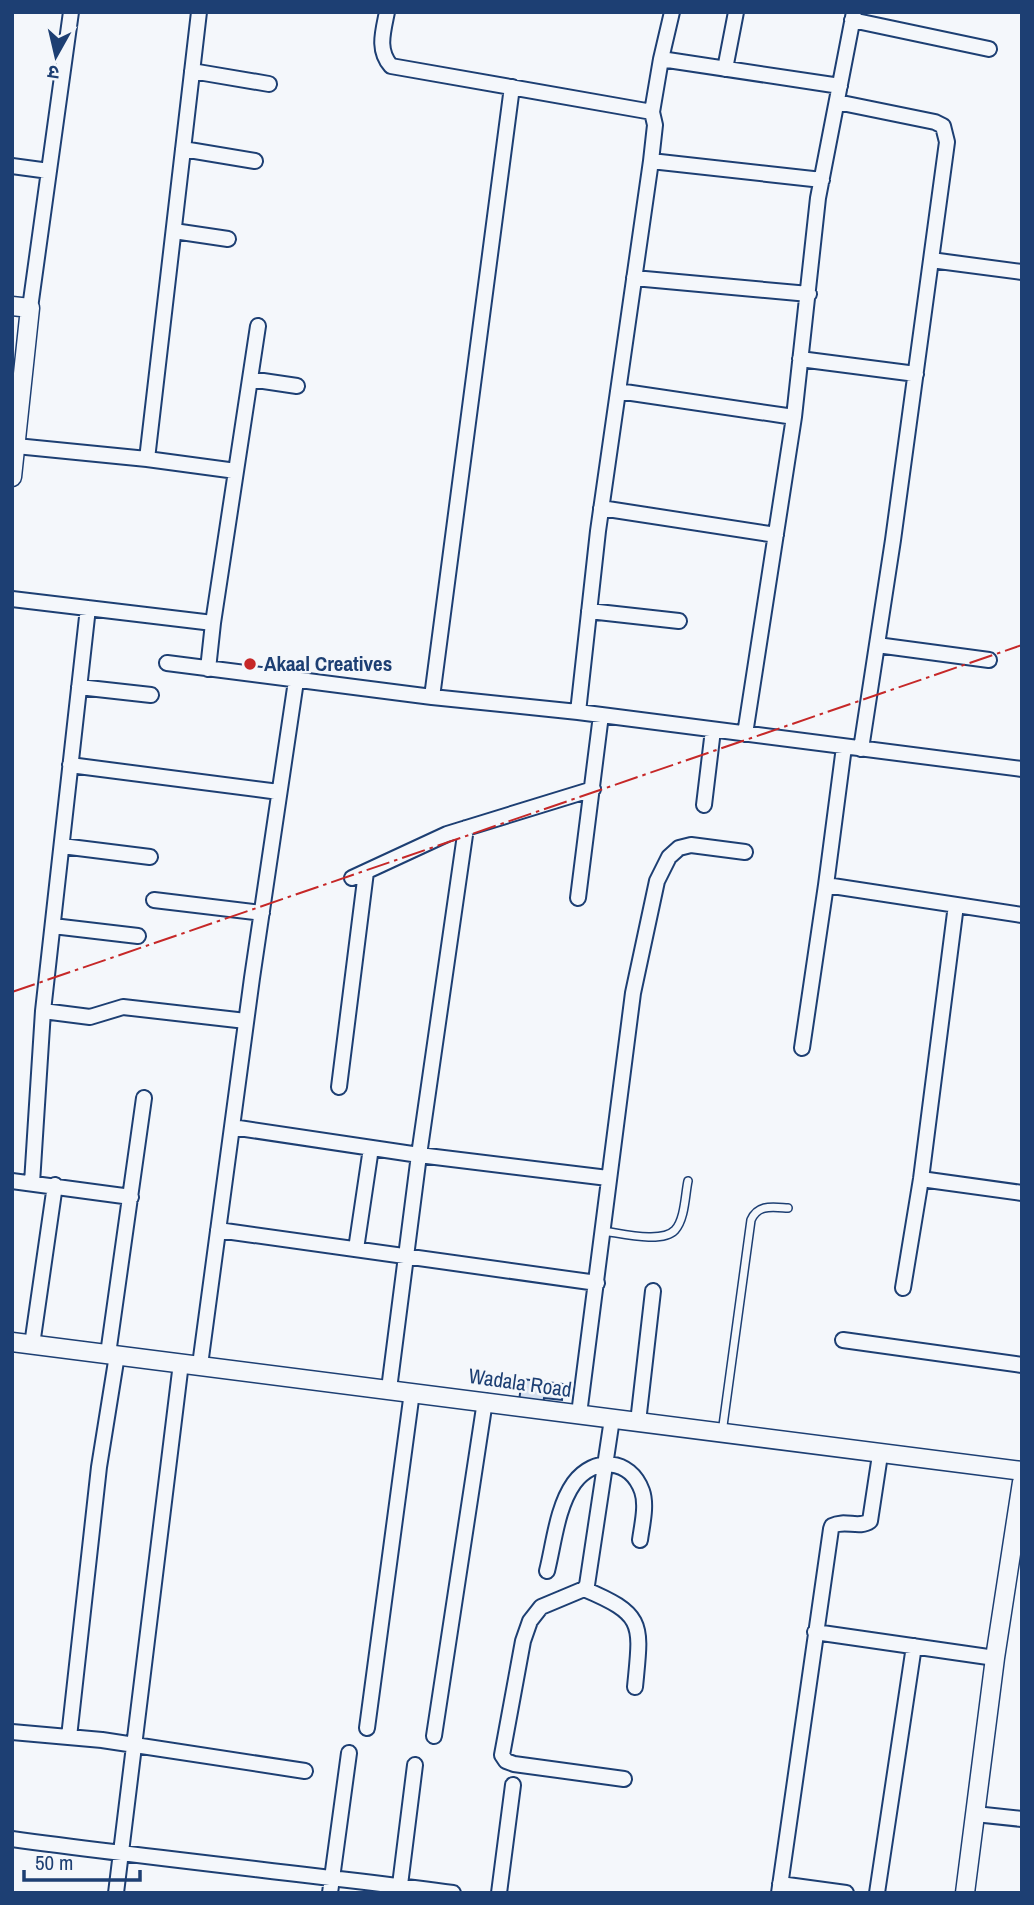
<svg xmlns="http://www.w3.org/2000/svg" width="1034" height="1905" viewBox="0 0 1034 1905" font-family="'Archivo Narrow','Noto Sans Devanagari',sans-serif">
  <style>
    .building { fill: #d5e0f0; stroke: #1d3f73; stroke-width: 2 }
    .lines { fill: none; stroke-linecap: round; stroke-linejoin: round }
    .service-casing { stroke: #1d3f73; stroke-width: 10 }
    .minor-casing { stroke: #1d3f73; stroke-width: 18 }
    .tertiary-casing { stroke: #1d3f73; stroke-width: 21 }
    .service { stroke: #f4f7fb; stroke-width: 7 }
    .minor { stroke: #f4f7fb; stroke-width: 14 }
    .tertiary { stroke: #f4f7fb; stroke-width: 18 }
    .power { stroke: #c62828; stroke-width: 2; stroke-dasharray: 24 5 3.5 5; stroke-linecap: butt }
    .poi-dot { fill: #c62828; stroke: #f4f7fb; stroke-width: 2.5 }
    .labels { text-anchor: middle; stroke-width: 5; stroke-linejoin: round; paint-order: stroke }
    .poi-label { font-size: 21px; font-weight: bold; fill: #1d3f73; stroke: #f4f7fb; text-anchor: start }
    .street-label { font-size: 21px; fill: #1d3f73; stroke: #f4f7fb }
  </style>
  <rect width="100%" height="100%" fill="#f4f7fb"/>
  <path class="building" d="M522 1379 564 1384 562 1400 544 1398 543 1404 519 1401Z"/>
  <g class="lines">
    <g class="service-casing">
      <path id="service" d="M603 1231C620 1233 662 1244 675 1230 685 1219 685 1195 688 1181
        M722 1433 751 1220C758 1204 772 1207 788 1208"/>
    </g>
    <g class="minor-casing">
      <path id="minor" d="M387 12C383 32 377 50 391 66L652 112
        M672 12 661 59 840 86
        M852 20 989 49
        M725 69 736 12
        M192 71 269 84
        M837 102 935 122 943 126 947 142 893 540 861 749
        M183 149 255 161
        M651 161 655 125 652 112 661 59
        M12 166 49 171
        M174 231 228 239
        M931 260 1022 272
        M634 278 809 294
        M30 308 71 12
        M800 359 916 374
        M250 379 297 386
        M618 391 794 417
        M16 446 147 459 236 471
        M147 459 199 12
        M601 508 776 535
        M12 599 213 623
        M589 611 679 621
        M877 645 989 660
        M167 663 432 697 578 712 1022 769
        M208 669 213 623 258 326
        M79 687 151 695
        M432 697 512 87
        M578 712 598 531 651 161 822 180
        M745 734 794 417 818 198 854 12
        M70 765 279 792
        M704 805 713 730
        M62 846 150 857
        M352 878 447 834 593 789
        M826 885 1022 915
        M578 898 601 715
        M154 900 262 913
        M53 926 138 936
        M43 1011 90 1017 123 1007 246 1021
        M802 1048 826 885 844 747
        M339 1087 366 872
        M232 1127 419 1155 608 1178
        M921 1179 1022 1193
        M12 1181 131 1197
        M32 1183 43 1011 88 608
        M218 1230 597 1283
        M356 1249 371 1148
        M903 1288 921 1179 956 905
        M843 1340 1022 1365
        M32 1345 55 1185
        M108 1354 144 1098
        M200 1365 252 978 296 681
        M389 1389 419 1155 466 828
        M579 1414 633 993 657 881 669 857 679 848 691 845 745 852
        M612 1419 587 1585 584 1589 541 1607 530 1621 523 1641 502 1755 506 1761 514 1764 624 1779
        M638 1422 653 1291
        M547 1571C554 1543 557 1507 574 1483 594 1456 630 1458 642 1491 647 1505 642 1525 640 1540
        M584 1589C646 1615 641 1624 635 1687
        M815 1632 995 1658
        M367 1728 412 1392
        M12 1732 102 1740 305 1771
        M434 1736 485 1401
        M69 1737 99 1467 117 1355
        M975 1814 1022 1819
        M12 1839C159 1859 306 1874 453 1893
        M780 1884 846 1893
        M116 1893 181 1363
        M330 1893 349 1753
        M399 1893 415 1765
        M499 1893 513 1785
        M779 1893 831 1529 832 1526C845 1519 859 1529 870 1521L880 1455
        M877 1893 914 1646"/>
    </g>
    <g class="tertiary-casing">
      <path id="tertiary" d="M12 306 30 308 12 477
        M12 1342 1022 1471
        M965 1893 995 1658 1022 1482"/>
    </g>
    <use href="#service" class="service"/>
    <use href="#minor" class="minor"/>
    <use href="#tertiary" class="tertiary"/>
    <path class="power" d="M12 992 1022 645"/>
  </g>
  <circle class="poi-dot" cx="250" cy="664" r="7"/>
  <g class="labels">
    <g class="poi-label">
      <text x="264" y="671">Akaal Creatives</text>
    </g>
    <g class="street-label">
      <text transform="translate(520 1383) rotate(8)" y="7">Wadala Road</text>
    </g>
  </g>
  <rect width="1034" height="1905" fill="none" stroke="#1d3f73" stroke-width="28"/>
  <g transform="translate(56 56) rotate(188)" stroke="#f4f7fb" stroke-width="5" paint-order="stroke">
  <path d="M0-5L12 26L0 18L-12 26Z" fill="#1d3f73"/>
  <text y="-10" font-size="19" font-weight="bold" text-anchor="middle" fill="#1d3f73">उ</text>
  </g>
  <path d="M24 1870v10h116v-10" fill="none" stroke="#1d3f73" stroke-width="3.5"/>
  <text x="35" y="1870" font-size="21" fill="#1d3f73" stroke="#f4f7fb" stroke-width="5" paint-order="stroke">50 m</text>
</svg>
